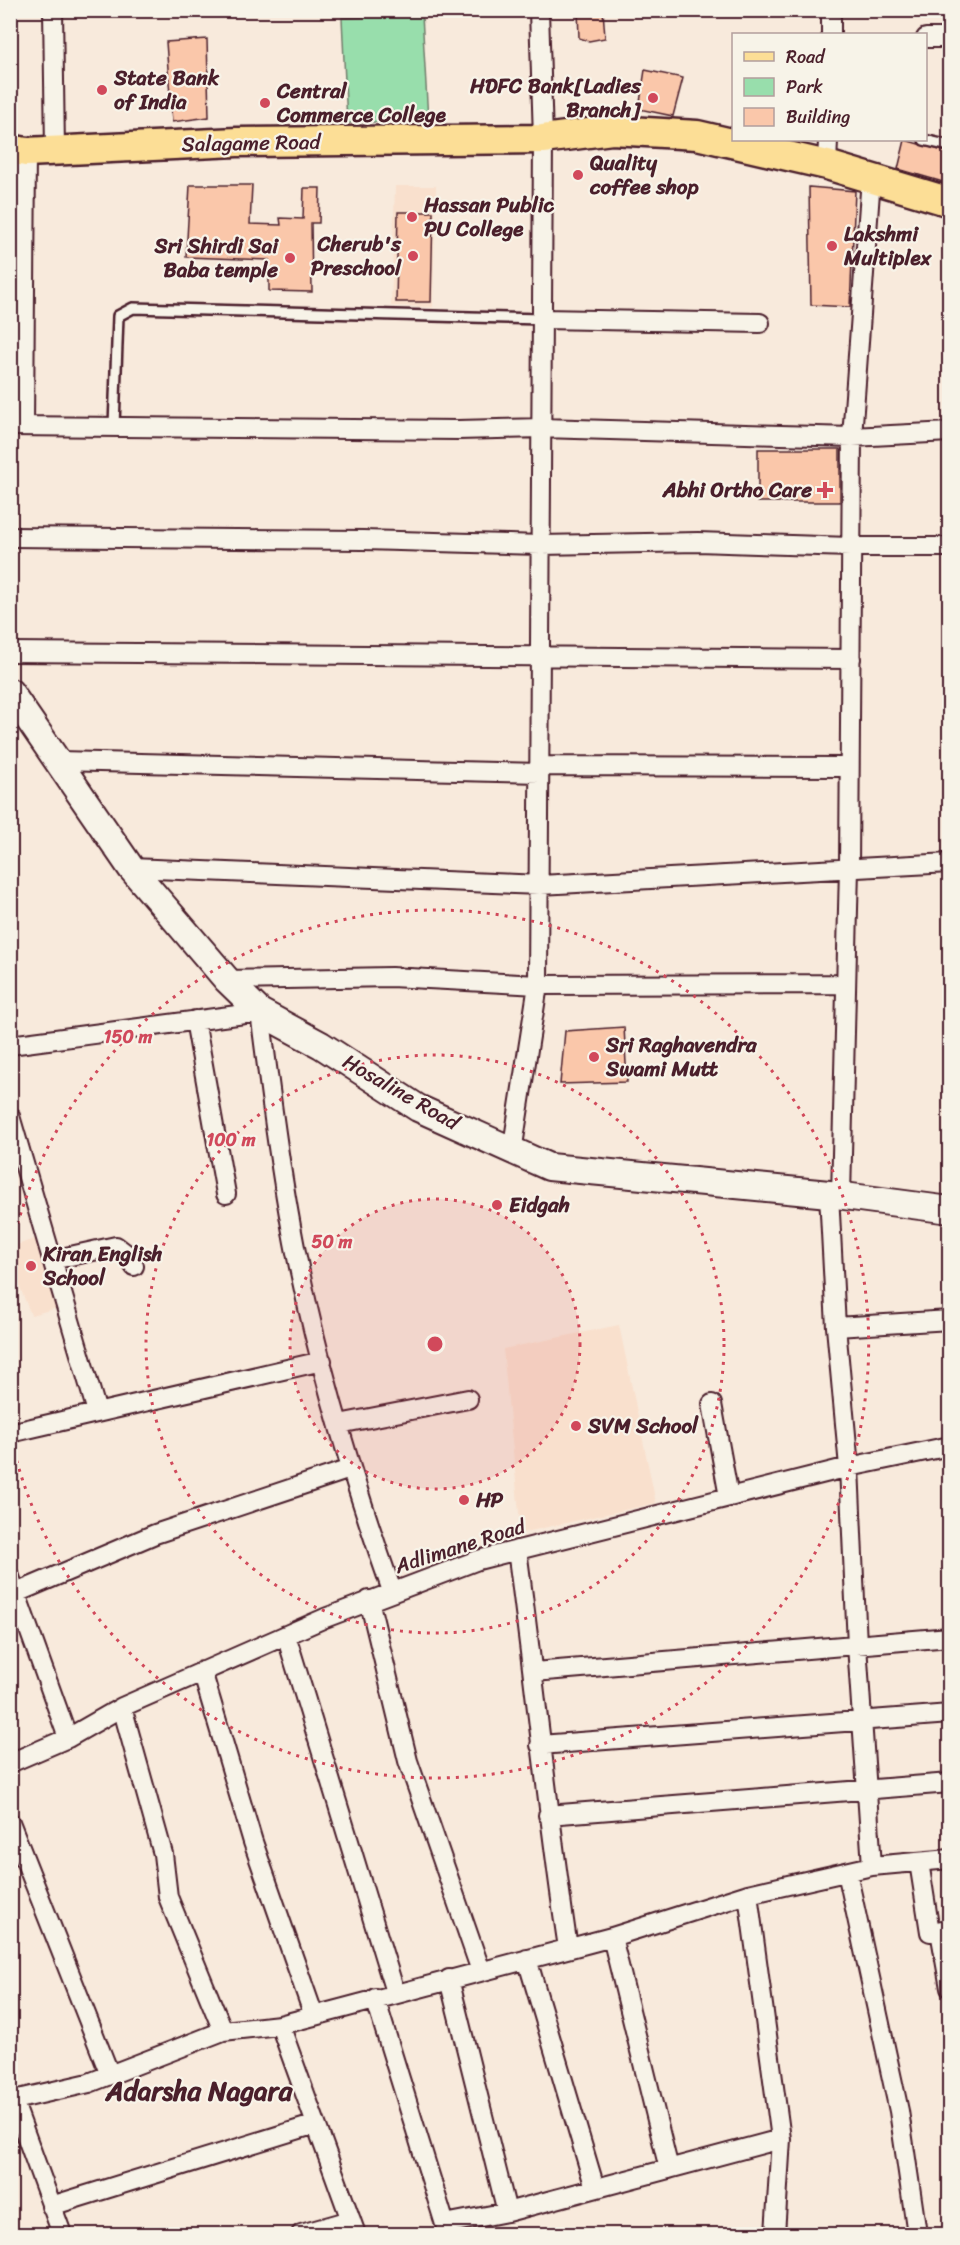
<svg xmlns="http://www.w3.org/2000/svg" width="960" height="2245" viewBox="0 0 960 2245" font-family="Sriracha,sans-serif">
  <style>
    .built { fill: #f9e0cd }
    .green { fill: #98deac; stroke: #717e6c; stroke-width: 1.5 }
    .building { fill: #fac7aa; stroke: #4a1f2b; stroke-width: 1.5 }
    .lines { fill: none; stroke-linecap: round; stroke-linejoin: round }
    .lane-casing { stroke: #4a1f2b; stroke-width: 14 }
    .street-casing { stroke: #4a1f2b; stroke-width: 22 }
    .secondary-casing { stroke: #4a1f2b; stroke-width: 30 }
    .primary-casing { stroke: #4a1f2b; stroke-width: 33 }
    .lane { stroke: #f7f3e8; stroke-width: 9 }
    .street { stroke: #f7f3e8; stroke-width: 18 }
    .secondary { stroke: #f7f3e8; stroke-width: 26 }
    .primary { stroke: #fcde96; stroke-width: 28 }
    .ring { fill: none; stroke: #d1495b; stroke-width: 3; stroke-dasharray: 3 6 }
    .poi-dot { fill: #d1495b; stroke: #f7f3e8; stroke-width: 2 }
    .labels { text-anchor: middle; stroke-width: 4.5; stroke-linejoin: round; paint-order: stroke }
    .poi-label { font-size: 21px; font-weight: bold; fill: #4a1f2b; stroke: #f7f3e8; text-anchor: start }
    .street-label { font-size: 21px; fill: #4a1f2b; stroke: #f7f3e8 }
    .district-label { font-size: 27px; font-weight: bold; fill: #4a1f2b; stroke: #f7f3e8 }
    .centre { fill: #d1495b; stroke: #f7f3e8; stroke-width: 3 }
    .ring-label { font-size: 18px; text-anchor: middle; font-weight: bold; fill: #d1495b; stroke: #f7f3e8; stroke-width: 4.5; stroke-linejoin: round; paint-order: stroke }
  </style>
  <rect width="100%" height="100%" fill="#f8eadc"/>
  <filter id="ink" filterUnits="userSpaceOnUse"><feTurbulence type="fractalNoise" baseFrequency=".0167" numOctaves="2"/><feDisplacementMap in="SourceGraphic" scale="12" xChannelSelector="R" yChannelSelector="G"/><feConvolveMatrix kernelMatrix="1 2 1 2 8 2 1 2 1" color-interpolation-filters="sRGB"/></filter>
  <g filter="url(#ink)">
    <path class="built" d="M395 186H436L433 307 391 306Z
      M41 1237 65 1306 31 1315 19 1285 11 1287 10 1247Z
      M619 1325 656 1503 521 1533 503 1349Z"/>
    <path class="green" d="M422 15 428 120 347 123 342 18Z
      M11 297H13V414H10Z"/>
    <path class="building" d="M578 10H603L605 38 589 41 579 38Z
      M207 39 209 117 172 122 166 42Z
      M645 70 683 78 673 116 639 109Z
      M905 140 950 153V184L898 169Z
      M190 185H252L250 224 281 225 280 218 303 219 304 188H320L319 223H311L312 292 269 291V260L186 257Z
      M809 187 855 191 850 307 811 305Z
      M398 212H433L431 302H396Z
      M758 449H840V502H758Z
      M624 1027 627 1082 560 1084 565 1031Z"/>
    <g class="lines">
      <g class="lane-casing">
        <path id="lane" d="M924 140 950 146
          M114 426 118 316 133 308 542 319"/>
      </g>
      <g class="street-casing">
        <path id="street" d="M53 10 55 150
          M831 34V10
          M926 38H950
          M827 165 828 140
          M542 319 760 323
          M10 426 458 430 542 428 852 437 950 432
          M24 426 26 152
          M10 537 363 540 541 545 698 542 850 547H950
          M10 652 851 659
          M59 761 540 773
          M540 766 847 767
          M131 868 540 885 950 863
          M227 980 391 977 538 985 845 984
          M195 1020 226 1194
          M10 1045 260 1012C271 1099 282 1187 300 1272 323 1381 355 1487 392 1591
          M10 1116 97 1412
          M512 1152 538 985 543 139 539 10
          M829 1194 836 1327
          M841 1196 849 868 852 437 871 178
          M52 1260 116 1246 129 1256 134 1266
          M712 1404 729 1497
          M339 1424 468 1399
          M10 1433 322 1361
          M517 1550C535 1683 548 1816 568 1948
          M10 1577 68 1738
          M16 1593 155 1534 350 1469
          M369 1600 408 1761 481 1971
          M286 1635 395 1992
          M202 1671 253 1842 314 2016
          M534 1672 950 1637
          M122 1707 163 1854 168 1897 223 2031
          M540 1745 950 1714
          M10 1763 68 1738 122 1707 325 1618 478 1560 849 1467 950 1446
          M548 1815 950 1783
          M10 1822 110 2075
          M919 1862 930 1932 950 1929
          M872 1866 857 1645 849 1467 836 1327 950 1320
          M847 1872 899 2111 917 2234
          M748 1894 781 2139 775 2234
          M940 1931 950 1988
          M612 1937 669 2169
          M527 1959 595 2188
          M449 1979 507 2212
          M375 1998 448 2234
          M280 2025 356 2234
          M13 2100 62 2234
          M10 2101 89 2083 223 2031 280 2025 612 1937 748 1894 872 1866 950 1859
          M51 2206 316 2124
          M445 2224 507 2212 781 2139
          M301 2234 351 2220"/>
      </g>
      <g class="secondary-casing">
        <path id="secondary" d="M10 692 131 868 227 980 260 1012 321 1045 418 1108 549 1167 829 1194 950 1210"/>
      </g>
      <g class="primary-casing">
        <path id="primary" d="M10 149 26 152 237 142 543 139 612 130 697 135 827 165 950 202"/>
      </g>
      <use href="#lane" class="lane"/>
      <use href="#street" class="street"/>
      <use href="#secondary" class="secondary"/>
      <use href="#primary" class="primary"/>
    </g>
  </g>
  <circle cx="435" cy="1344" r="145" fill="#d1495b" fill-opacity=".12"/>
  <g class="ring">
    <circle cx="435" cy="1344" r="145"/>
    <circle cx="435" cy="1344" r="289"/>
    <path d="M11 1250A434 434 0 1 1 11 1438"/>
  </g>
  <g class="poi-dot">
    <circle cx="102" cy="90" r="6"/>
    <circle cx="653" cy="98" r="6"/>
    <circle cx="265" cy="103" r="6"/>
    <circle cx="578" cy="175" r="6"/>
    <circle cx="412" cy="217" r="6"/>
    <circle cx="832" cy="246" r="6"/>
    <circle cx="413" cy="256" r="6"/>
    <circle cx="290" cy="258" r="6"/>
    <path d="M822 481h6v6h6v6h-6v6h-6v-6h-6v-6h6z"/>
    <circle cx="594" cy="1057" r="6"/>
    <circle cx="497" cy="1205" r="6"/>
    <circle cx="31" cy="1266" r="6"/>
    <circle cx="576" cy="1426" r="6"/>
    <circle cx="464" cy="1500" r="6"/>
  </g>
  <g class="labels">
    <g class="poi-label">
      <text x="114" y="85">State Bank<tspan x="114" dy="24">of India</tspan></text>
      <text x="641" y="93" text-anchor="end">HDFC Bank[Ladies<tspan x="641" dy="24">Branch]</tspan></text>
      <text x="277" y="98">Central<tspan x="277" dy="24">Commerce College</tspan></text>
      <text x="590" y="170">Quality<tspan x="590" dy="24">coffee shop</tspan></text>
      <text x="424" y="212">Hassan Public<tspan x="424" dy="24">PU College</tspan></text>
      <text x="844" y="241">Lakshmi<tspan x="844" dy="24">Multiplex</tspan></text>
      <text x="401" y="251" text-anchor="end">Cherub's<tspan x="401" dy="24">Preschool</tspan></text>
      <text x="278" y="253" text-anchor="end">Sri Shirdi Sai<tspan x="278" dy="24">Baba temple</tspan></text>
      <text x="812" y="497" text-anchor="end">Abhi Ortho Care</text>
      <text x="606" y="1052">Sri Raghavendra<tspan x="606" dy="24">Swami Mutt</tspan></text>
      <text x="509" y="1212">Eidgah</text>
      <text x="43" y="1261">Kiran English<tspan x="43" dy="24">School</tspan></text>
      <text x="588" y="1433">SVM School</text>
      <text x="476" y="1507">HP</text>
    </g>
    <g class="street-label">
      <text transform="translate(251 143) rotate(-1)" y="7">Salagame Road</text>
      <text transform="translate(401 1092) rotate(30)" y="7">Hosaline Road</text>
      <text transform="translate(460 1546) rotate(-18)" y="7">Adlimane Road</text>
    </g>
    <g class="district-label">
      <text x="199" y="2100">Adarsha Nagara</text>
    </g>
  </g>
  <circle cx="435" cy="1344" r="9" class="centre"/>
  <g class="ring-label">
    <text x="128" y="1043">150 m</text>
    <text x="231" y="1146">100 m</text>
    <text x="332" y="1248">50 m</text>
  </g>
  <rect width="960" height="2245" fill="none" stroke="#f7f3e8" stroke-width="36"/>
  <rect x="18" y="18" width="924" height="2209" fill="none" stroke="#4a1f2b" stroke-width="2" filter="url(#ink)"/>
  <rect x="732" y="33" width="195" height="108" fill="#f7f3e8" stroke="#b29e9c" stroke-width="1.5"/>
  <rect x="744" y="52" width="30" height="9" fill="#fcde96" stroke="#b29e9c" stroke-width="1.5"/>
  <text x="786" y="63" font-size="18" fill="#4a1f2b">Road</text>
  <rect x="744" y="78" width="30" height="18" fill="#98deac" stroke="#b29e9c" stroke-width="1.5"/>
  <text x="786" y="93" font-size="18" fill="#4a1f2b">Park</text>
  <rect x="744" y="108" width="30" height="18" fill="#fac7aa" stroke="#b29e9c" stroke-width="1.5"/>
  <text x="786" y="123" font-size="18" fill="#4a1f2b">Building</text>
</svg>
